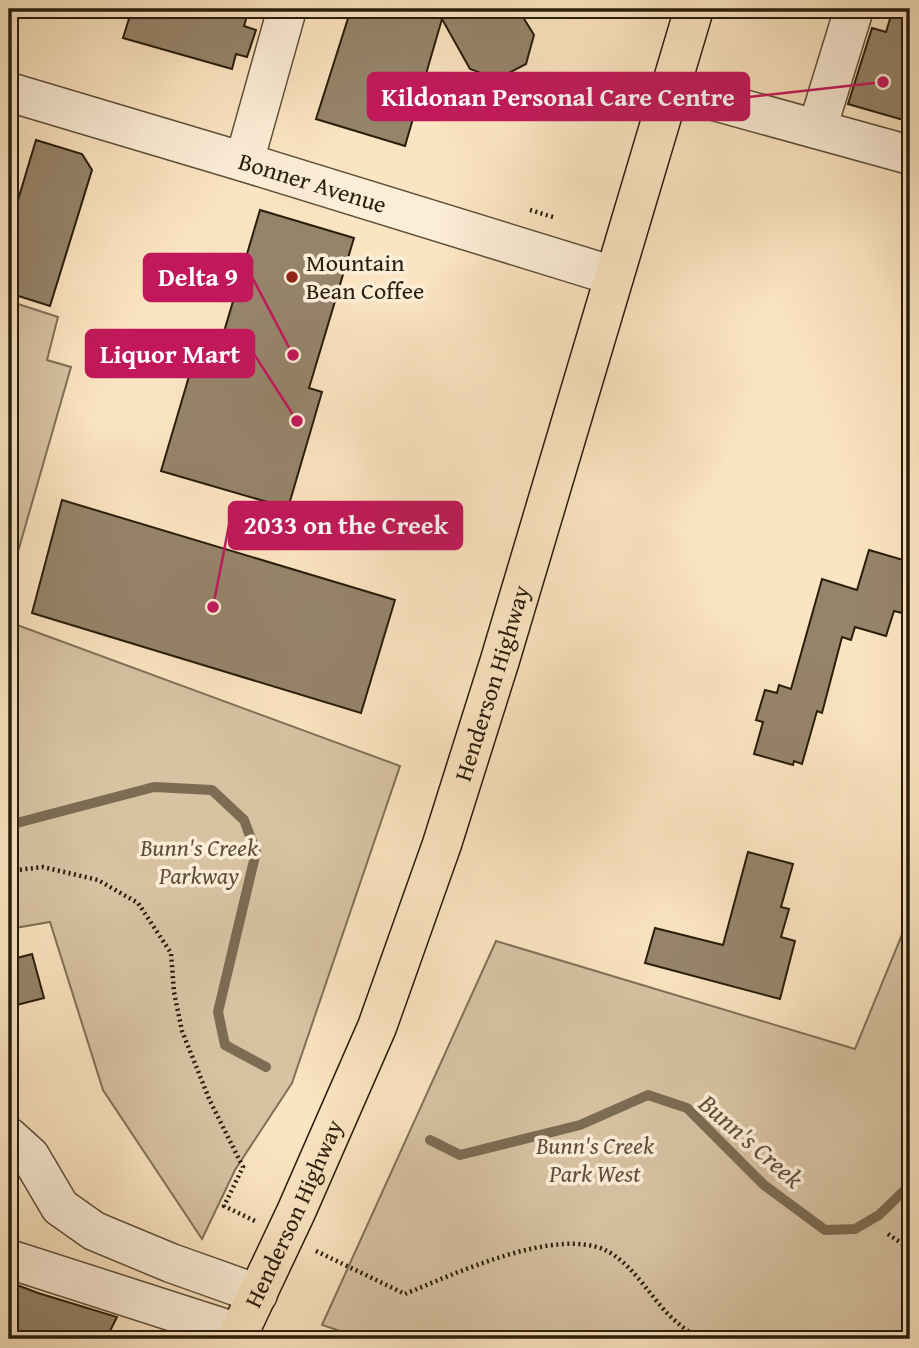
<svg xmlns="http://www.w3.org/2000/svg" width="919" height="1348" viewBox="0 0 919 1348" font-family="'Gentium Book Plus',serif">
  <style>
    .green { fill: #d7c2a2; stroke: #807057; stroke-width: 2 }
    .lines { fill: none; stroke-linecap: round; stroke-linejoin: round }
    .stream { stroke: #7c6c53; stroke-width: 10 }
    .building { fill: #96846a; stroke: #291d0c; stroke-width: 2 }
    .minor-casing { stroke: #5e4f39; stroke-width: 41 }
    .major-casing { stroke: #291d0c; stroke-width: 41 }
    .path { stroke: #291d0c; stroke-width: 4.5; stroke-dasharray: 2 3.5; stroke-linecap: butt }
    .minor { stroke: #fcedd7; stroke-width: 38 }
    .major { stroke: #fbe4c1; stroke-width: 38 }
    .poi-dot { fill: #8f2418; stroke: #fcedd7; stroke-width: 2.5 }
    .labels { text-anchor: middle; stroke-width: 7; stroke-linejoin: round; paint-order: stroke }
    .street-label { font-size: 24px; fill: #291d0c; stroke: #fcedd7 }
    .poi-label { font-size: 24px; fill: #291d0c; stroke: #fcedd7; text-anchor: start }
    .park-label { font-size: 24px; font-style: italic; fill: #5d4f39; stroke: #fcedd7 }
    .water-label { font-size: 26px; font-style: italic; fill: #61513c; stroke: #fcedd7 }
    .leader { fill: none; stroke: #c2185b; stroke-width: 2.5 }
    .callout-dot { fill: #c2185b; stroke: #fcedd7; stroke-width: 2.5 }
    .callout { fill: #c2185b; stroke: #c2185b; stroke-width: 2.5 }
    .callout-label { font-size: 26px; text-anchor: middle; font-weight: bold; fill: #fff }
  </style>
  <rect width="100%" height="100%" fill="#fbe4c1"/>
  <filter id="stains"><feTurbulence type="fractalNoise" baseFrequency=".00286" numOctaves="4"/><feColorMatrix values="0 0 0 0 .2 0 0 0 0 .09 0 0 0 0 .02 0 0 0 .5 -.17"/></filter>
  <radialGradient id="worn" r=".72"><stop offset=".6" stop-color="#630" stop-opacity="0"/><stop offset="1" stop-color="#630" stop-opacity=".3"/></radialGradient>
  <path class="green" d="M9 301 58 317 47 360 71 367 9 583Z
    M9 622 400 766 292 1083 235 1170 202 1239 103 1090 50 922 9 929Z
    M908 920H910V1339H364L322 1325 496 941 855 1049Z"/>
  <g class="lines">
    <path class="stream" d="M9 825 154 787 212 790 244 820 256 852 218 1012 225 1045 266 1067
      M430 1140 460 1155 580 1125 648 1095 687 1108 764 1185 825 1230 855 1229 879 1215 910 1185"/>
  </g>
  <path class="building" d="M132 9H249L244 26 256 30 247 57 236 54 232 69 123 38Z
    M351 9H518L534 35 526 64 497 79 470 69 442 19 405 146 316 119Z
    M893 9H910V122L848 104 872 28 886 32Z
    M36 140 82 154 92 170 50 306 9 293V230Z
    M260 210 354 238 309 388 322 392 288 508 161 471 198 346 218 352Z
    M62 500 395 600 361 713 32 613Z
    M869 550 910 562V615L894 611 886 636 855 627 851 640 842 637 822 713 817 711 802 764 794 761 793 765 754 754 763 722 756 720 765 690 777 693 779 685 791 689 822 579 857 590Z
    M748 852 793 864 781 907 789 909 781 937 795 941 780 999 645 963 655 928 723 945Z
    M32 954 44 998 9 1007V960Z
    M9 1282 38 1293 117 1317 106 1339H9Z"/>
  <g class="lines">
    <g class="minor-casing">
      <g id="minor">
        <path d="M671 89 910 155"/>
        <path id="s1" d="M9 92 244 162 614 276"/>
        <path d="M817 129 854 9"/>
        <path d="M244 162 287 9"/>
        <path d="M9 1137 30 1156 60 1207 94 1231 171 1263 258 1294"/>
        <path d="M9 1259 239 1333"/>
      </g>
    </g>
    <g class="major-casing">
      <g id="major">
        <path id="s2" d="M236 1339 296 1212 377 1027 442 844 500 660 694 9"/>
      </g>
    </g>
    <path class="path" d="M530 210 553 217
      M9 871 43 867 98 880 138 903 171 953 174 992 182 1031 210 1101 243 1167 224 1206 255 1221
      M888 1234 907 1247 910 1258
      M316 1251 405 1294C454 1274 554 1227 605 1250 631 1262 650 1296 669 1315 678 1324 688 1331 698 1339"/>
    <use href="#minor" class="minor"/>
    <use href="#major" class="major"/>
  </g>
  <circle class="poi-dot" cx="292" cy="277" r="7"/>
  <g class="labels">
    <g class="street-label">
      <text dy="8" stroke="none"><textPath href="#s1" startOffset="317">Bonner Avenue</textPath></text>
      <text dy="8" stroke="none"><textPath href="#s2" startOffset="705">Henderson Highway</textPath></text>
      <text dy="8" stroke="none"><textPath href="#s2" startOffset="138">Henderson Highway</textPath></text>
    </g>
    <g class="poi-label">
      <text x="306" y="271">Mountain<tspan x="306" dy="28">Bean Coffee</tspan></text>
    </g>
    <g class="park-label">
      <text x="199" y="856">Bunn's Creek<tspan x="199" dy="28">Parkway</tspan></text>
      <text x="595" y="1154">Bunn's Creek<tspan x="595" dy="28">Park West</tspan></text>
    </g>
    <g class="water-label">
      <text transform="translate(751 1141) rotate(41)" y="9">Bunn's Creek</text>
    </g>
  </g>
  <path class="leader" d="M883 82L749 97M293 355L252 277M297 421L254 354M213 607L229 525"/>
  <g class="callout-dot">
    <circle cx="883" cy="82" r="7"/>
    <circle cx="293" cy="355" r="7"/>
    <circle cx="297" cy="421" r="7"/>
    <circle cx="213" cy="607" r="7"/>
  </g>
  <g class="callout">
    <rect x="368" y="73" width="381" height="47" rx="7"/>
    <rect x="144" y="254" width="108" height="47" rx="7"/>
    <rect x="86" y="330" width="168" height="47" rx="7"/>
    <rect x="229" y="502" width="233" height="47" rx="7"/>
  </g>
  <g class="callout-label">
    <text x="558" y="106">Kildonan Personal Care Centre</text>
    <text x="198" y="286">Delta 9</text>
    <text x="170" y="363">Liquor Mart</text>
    <text x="346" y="534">2033 on the Creek</text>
  </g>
  <rect width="919" height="1348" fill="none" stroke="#fbe4c1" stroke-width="35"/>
  <rect x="10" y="10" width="898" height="1327" fill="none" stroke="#291d0c" stroke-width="3.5"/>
  <rect x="18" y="18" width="884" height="1313" fill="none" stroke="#291d0c" stroke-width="2"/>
  <rect width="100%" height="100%" filter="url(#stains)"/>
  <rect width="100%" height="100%" fill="url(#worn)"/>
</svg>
